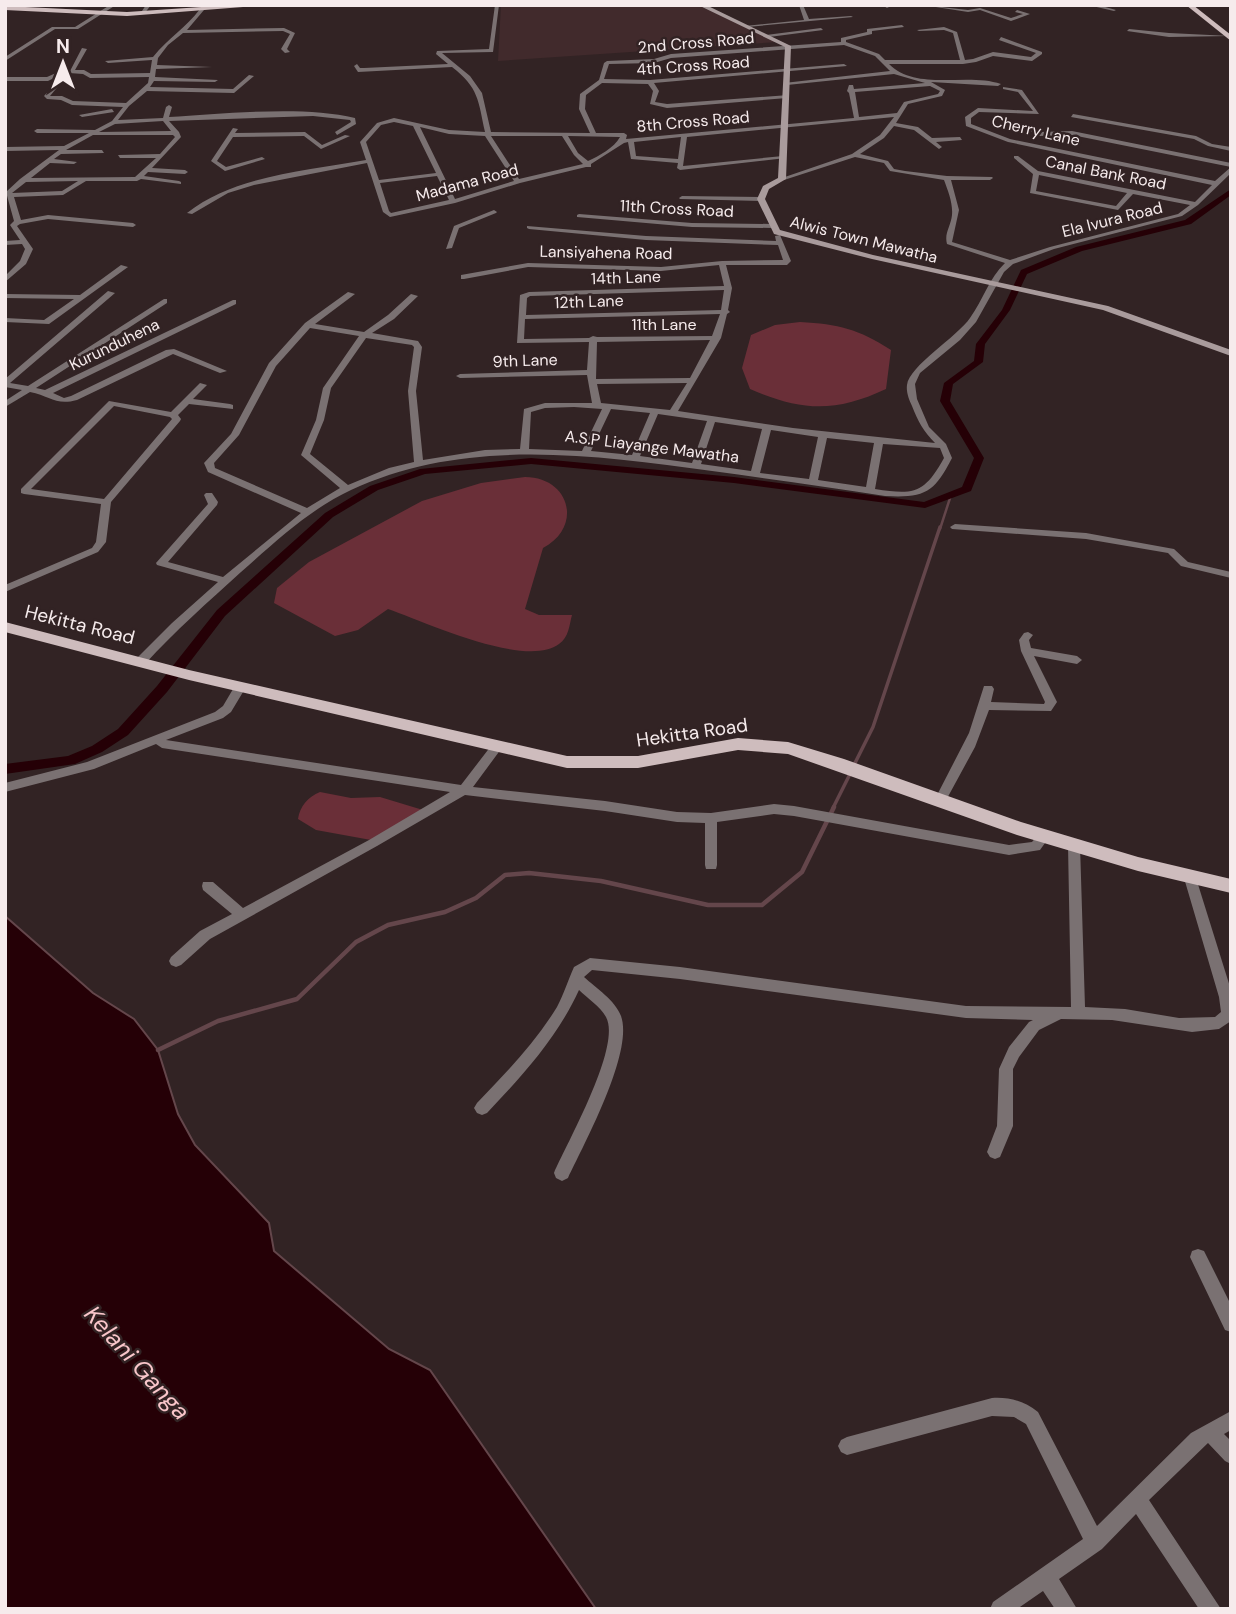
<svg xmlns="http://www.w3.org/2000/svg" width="1236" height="1614" viewBox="0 0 1236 1614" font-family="'DM Sans',sans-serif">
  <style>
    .built { fill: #412a2c }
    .green { fill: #6a2f38 }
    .water { fill: #250006; stroke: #64464b; stroke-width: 2 }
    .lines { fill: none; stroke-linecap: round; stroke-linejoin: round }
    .stream-far2 { stroke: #64464b; stroke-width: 2.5 }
    .stream-far1 { stroke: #64464b; stroke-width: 3.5 }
    .stream { stroke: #64464b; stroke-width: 4.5 }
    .canal { fill: #250006; fill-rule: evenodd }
    .street { fill: #7a7172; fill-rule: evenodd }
    .secondary { fill: #a99b9c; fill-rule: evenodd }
    .primary { fill: #cebcbd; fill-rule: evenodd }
    .labels { text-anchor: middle; stroke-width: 5; stroke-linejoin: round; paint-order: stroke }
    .far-street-label { font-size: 16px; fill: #f6ebec; stroke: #322324 }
    .street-label { font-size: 19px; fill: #f6ebec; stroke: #322324 }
    .near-water-label { font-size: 24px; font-style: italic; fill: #f9c6ca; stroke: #322324 }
  </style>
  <rect width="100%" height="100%" fill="#322324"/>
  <path class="built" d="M501 5H698L777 42 498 61Z"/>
  <path class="green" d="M800 322C839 324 858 329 891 350L886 389C835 413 801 411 750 389L742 368 751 335 775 325Z
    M525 477C569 477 584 526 543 548L525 609 539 615H572C569 626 569 637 559 644 526 669 425 622 388 609L358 630 335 636 274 603 277 588 309 562 422 501 481 483Z
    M320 792 351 798 380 797 423 810 371 840 316 830 298 819C300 806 308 797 320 792Z"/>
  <path class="water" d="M5 916 93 993 134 1019 158 1050 178 1114 195 1145 269 1223 274 1251 389 1349 430 1370 596 1609H5Z"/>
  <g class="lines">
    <path class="stream-far2" d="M940 529 951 495"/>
    <path class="stream-far1" d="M853 767 873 727 940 527
      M833 808 850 774"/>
    <path class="stream" d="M158 1050 218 1021 297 999 356 942 388 925 445 912 476 898 505 875 529 873 601 881 708 905H762L802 872 834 807"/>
    <path class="canal" d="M1231 189V195L1191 224 1082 251 1027 274 1010 310 985 344 983 362 953 384 950 401 984 458 971 491 925 508 734 483 531 464 425 474 378 490 333 517 225 616 167 692 128 735 102 752 75 764 5 774V764L68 756 92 746 118 729 157 686 217 610 325 513 370 486 420 469 531 458 734 477 924 502 962 487 974 458 940 401 944 383 974 361 976 344 1002 310 1021 270 1076 247 1185 220Z"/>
    <path class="street" d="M110 5H116L78 29H55L5 61V57L52 27H75Z
      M146 5H151L144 14H140Z
      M495 5H499L493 52 442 53 470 76 482 93 491 132 590 133 579 109 580 94 599 80 604 63 607 61 654 59 671 54 841 42V38L867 32V29L902 25 904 27 872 31V34L846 40V42L879 54 885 60H960L953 33 944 30 919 31 917 30 944 27 957 32 965 60 973 59 993 52 1031 57 1036 53 999 40 1001 37 1042 52V54L1032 61 993 56 976 62 963 64H889C917 92 967 72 1001 84L998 86 931 82 945 90 942 96 908 104 896 123 918 127 932 138 960 137 962 140 936 142 942 147 939 149 914 130 894 126 884 138 860 154 888 161 894 169 905 171 947 176 992 177 993 178 990 180H951L959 210 952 242 1010 260 1050 247 1178 214 1190 205 1133 194 1118 210 1030 193 1033 174 1014 158V156H1018L1038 171 1195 202 1212 185 1008 142 966 126 965 117 978 108 1033 111 1018 92 1003 89V87L1022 90 1039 114 979 112 971 118V124L1010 139 1215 181 1231 167V173L1198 205 1182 216 1054 249 1013 264 1004 272 976 322 960 340 920 373 915 384 917 399 929 427 946 444 952 458C934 493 925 498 885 496 827 487 770 479 712 471 592 455 465 437 351 490 310 509 275 542 241 572 208 602 175 631 145 664H137L136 661 137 658 172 623 218 582 157 565 156 563 208 504 204 495 206 493H212L218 502 217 505 168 562 223 577 301 513 208 472 204 463 231 434 269 363 305 323 348 292 355 294 315 324 364 332 388 315 411 294 418 296 394 319 372 333 418 341 422 347 416 391 423 460 485 450 520 449 524 409 545 403H592L587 375 460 378 456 376 460 374 587 370 589 342 517 343 520 295 529 292 724 286 719 265 661 271 528 267 464 279H461V275L528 263 661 267 722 261 783 260 778 245 646 240 529 229 527 228V226L646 236 776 241 775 236 780 235 791 261 787 265H726L732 288 728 310 730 312 727 314 721 338 678 411 793 428 935 443C923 431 918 421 912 406 909 400 906 392 907 385 909 366 957 337 970 318 983 300 989 278 1005 263L947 244C944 233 951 226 952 215 953 203 948 191 944 180L890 171 884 163 855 157 784 180 779 179 852 154 880 135 894 117 687 137 683 166 783 156 786 158 680 170 677 168 678 163 631 159 628 142 624 143 591 164V167H586L520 183 455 203 390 217 383 212 367 163 254 185 228 193 192 214 187 213C235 175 307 171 366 160L360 142 377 123 394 118 449 130 485 132C478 100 479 88 452 67L358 72 354 66 357 64 360 68H364L448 64 436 54 437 51 489 49ZM844 45 875 56 890 71 784 83 787 85 894 74 925 83 854 89 853 85H849L847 91 849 93 854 118 626 139 627 135 624 133H596L585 109 586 95 602 83 648 84 653 91 650 104 667 108 787 98 789 95 667 104 655 102 659 91 654 83 847 66 844 64 650 80 604 79 609 64 654 63 671 58ZM930 86 940 91 938 94 904 102 897 113 859 117 855 92ZM394 122 413 126 436 173 379 180 366 142 381 125ZM420 127 449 134 485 136 514 181 455 199ZM491 136H562L574 155 583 164 519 179ZM568 136 620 137C614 148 599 156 588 161L578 153ZM681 137 678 159 636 156 634 142ZM1039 175 1127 193 1116 206 1036 191ZM437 176 449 200 391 213 389 211 380 183ZM724 290 721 310 526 315 527 298 530 296ZM720 314 712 336 597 337 593 336 589 338 524 339 525 319ZM310 328 359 336 323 388 316 420 301 455 340 488 307 508 215 468 214 463 239 435 276 366ZM366 338 412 345 414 347 408 391 414 462 389 468 348 485 310 454 324 420 331 388ZM710 340 690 378 596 379 597 342ZM687 383 670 410 601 403 597 384ZM574 407 602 409 582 451 529 449 531 412 545 408ZM611 409 650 413 632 455 591 451ZM658 414 707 421 692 463 640 456ZM715 422 762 429 751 471 701 464ZM771 430 818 437 809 479 760 473ZM827 438 874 443 866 487 818 480ZM883 444 940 448 944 458C924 494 914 495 875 489Z
      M799 5H803L809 19 851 16 853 17 747 27 745 26 804 20Z
      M882 5H888L889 7 887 8Z
      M923 5 968 10 980 8 1011 18 1023 14 1015 12 1017 10 1030 14 1011 21 980 10 968 12Z
      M1088 5H1098L1116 10 1114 11Z
      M200 9 204 10 187 30 284 28 295 33 287 49 290 52 285 53 281 49 290 34 283 31 183 33 168 45 158 58 157 65 212 67 156 69 155 77 218 80 215 82 154 81 150 87 233 89 249 75 254 76 234 93 147 91 129 106 118 120 163 118 166 107 169 105 172 107 169 117C224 114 302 105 355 118L356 124 337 135 335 132 351 122 350 120 313 116 169 121 179 132 181 137 152 168 185 170 188 172 185 174 148 172 144 176 179 181 181 182V184L141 179 137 181H86L63 195 14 197 21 220 48 215 133 223 136 225 133 227 48 219 20 224 17 226 33 249 26 264 5 282V276L20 261 25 249 22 244 5 245V241L20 240 10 225 14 221 6 192 20 179 59 150 5 151V147L64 146 89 133H37L34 131 37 129 95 130 112 121 123 107 72 105 61 100 47 99 44 96 57 82 60 84 50 96H62L73 101 126 103 148 83 149 77 90 78 83 74 69 73 82 48 87 49 75 70H84L91 74 150 73 152 60 108 63 105 61 153 57C168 38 186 28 200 9ZM163 121 171 131 99 132 115 124ZM93 135H173L175 137 160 154 118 155 120 158H156L135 177 31 178 50 163 74 164 77 162 54 159 61 154 104 153 102 150H66ZM78 181 62 191 12 193 26 182Z
      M821 28 823 30 769 37 766 35Z
      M1129 29 1169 33 1230 36 1169 37 1127 31Z
      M56 73 58 76 48 81H5V77H47Z
      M112 109 114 112 82 117 79 115Z
      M1073 114 1196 136 1212 144 1231 147V151L1208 146 1194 139 1071 117Z
      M1026 124 1040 132 1072 131 1231 163V167L1072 135 1039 136 1024 127Z
      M233 128 238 129 235 133 305 132 322 145 345 135 350 136 321 149 304 136 233 137 217 161 226 167 262 157 265 159 225 171 211 161Z
      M682 196 761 197 764 199 761 201 680 199 679 198Z
      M494 210 497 212 496 213 459 228 452 248 446 249 454 226Z
      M579 214 692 223 773 224 776 226 773 228 692 227 577 217V215Z
      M121 265 128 267 49 324 5 322V318L44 320 74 299 5 298V294L80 295Z
      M108 291 115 293 10 383 28 386 164 299H167V303L36 388 45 390 233 300H236V304L53 393 64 398 71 396 166 350 174 349 227 371 220 373 173 354 77 400C56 406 50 396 30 392L5 407V401L22 390 5 387V379Z
      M200 383 207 385 193 399 230 404 233 405V409L189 404 178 415 181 419 180 421 111 502 106 542 98 552 5 592V585L92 548 96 542 101 504 24 494 21 493V489L109 401 171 412ZM114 406 170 417 172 419 104 499 31 489Z
      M955 524 1086 533 1174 549 1188 562 1231 572V578L1181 566 1168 553 1086 539 952 529 950 527Z
      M1028 632 1033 635 1029 640 1031 648 1077 656 1082 660 1077 664 1034 656 1057 702 1051 711 989 710 975 747 944 804H936L934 801 969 733 984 686H992L994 689 991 702 1044 704 1045 702 1021 651 1019 640 1024 633Z
      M240 683 246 687 231 712 223 718 166 740 461 785 494 742 498 741 504 745 473 787 605 801 677 812 711 813 774 804 794 806 1009 845 1032 842C1037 836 1040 830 1048 833L1050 836 1040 850 1009 855 794 816 774 814 717 822V865L716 869H706L705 865V823L677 822 605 811 465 795 377 846 210 939 181 965 176 967 171 965 169 961 171 957 200 931 232 914 203 890 202 886 203 882H213L243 908 369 840 450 792 162 748 156 744 94 769 5 792V783L87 762 215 712 223 706 236 684Z
      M1074 840 1078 842 1080 845 1085 1007 1125 1009 1179 1018 1215 1017 1221 1012 1219 997 1184 878 1185 874H1195L1196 878 1231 990V1021L1219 1029 1192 1032 1112 1020 1061 1019 1039 1030 1019 1057 1013 1069V1126L1000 1157 995 1159 990 1157 987 1152 997 1126 999 1069 1009 1047 1029 1022 1033 1020 966 1018 680 979 592 970 584 977C596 988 615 1000 621 1016 634 1052 584 1144 568 1178L562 1181 556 1178 554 1173C567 1143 622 1046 606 1017 600 1006 587 998 579 990 557 1038 523 1075 487 1113L482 1115 477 1113 474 1108 477 1103C506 1073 535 1043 557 1007 564 994 568 980 574 967L590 958 680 967 966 1006 1071 1007 1068 845 1070 842Z
      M1198 1249 1204 1251 1231 1305V1332L1225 1330 1190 1257 1192 1251Z
      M992 1398C1010 1397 1024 1401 1038 1412L1097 1526 1191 1433 1231 1411V1430L1224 1434 1231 1441V1464L1225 1461 1208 1443 1149 1500 1221 1609H1199L1136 1514 1102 1549 1059 1579 1077 1609H1055L1043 1591 1017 1609H990L993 1602 1083 1539 1026 1424 1014 1417 992 1416 847 1455 841 1452 838 1446 841 1440 847 1437Z"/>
    <path class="secondary" d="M698 5H706L791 46 786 179 769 189 765 199 780 230 873 255 1108 306 1231 350V356L1103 310 872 259 774 234 757 199 763 186 778 178 785 47Z"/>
    <path class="primary" d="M231 5H270L127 16 5 10V6L127 12Z
      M1186 5H1193L1231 35V41Z
      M5 622 189 670 567 756H638L738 738 788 742 844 759 1021 822 1138 857 1231 879V893L1138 871 1017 835 788 754 738 750 638 768H567L189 680 5 632Z"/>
  </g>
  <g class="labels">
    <g class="far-street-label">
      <text transform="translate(696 42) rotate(-5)" y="6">2nd Cross Road</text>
      <text transform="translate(693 65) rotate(-4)" y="6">4th Cross Road</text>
      <text transform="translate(693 121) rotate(-5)" y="6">8th Cross Road</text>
      <text transform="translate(1036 130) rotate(13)" y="6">Cherry Lane</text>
      <text transform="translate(1106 172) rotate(11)" y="6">Canal Bank Road</text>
      <text transform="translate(467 182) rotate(-15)" y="6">Madama Road</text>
      <text transform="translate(677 208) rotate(3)" y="6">11th Cross Road</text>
      <text transform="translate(1112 219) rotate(-14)" y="6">Ela Ivura Road</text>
      <text transform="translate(864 239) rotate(14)" y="6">Alwis Town Mawatha</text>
      <text transform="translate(606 252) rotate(1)" y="6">Lansiyahena Road</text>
      <text transform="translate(626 277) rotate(-2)" y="6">14th Lane</text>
      <text transform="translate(589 301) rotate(-2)" y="6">12th Lane</text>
      <text x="664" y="330">11th Lane</text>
      <text transform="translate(114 344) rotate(-26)" y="6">Kurunduhena</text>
      <text transform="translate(525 360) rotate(-2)" y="6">9th Lane</text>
      <text transform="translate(652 446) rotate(7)" y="6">A.S.P Liayange Mawatha</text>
    </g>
    <g class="street-label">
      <text transform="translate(80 624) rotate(14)" y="7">Hekitta Road</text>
      <text transform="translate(692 732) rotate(-8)" y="7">Hekitta Road</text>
    </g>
    <g class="near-water-label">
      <text transform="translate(137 1363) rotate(48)" y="8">Kelani Ganga</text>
    </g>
  </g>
  <rect width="1236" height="1614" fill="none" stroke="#f6ebec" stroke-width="14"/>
  <g transform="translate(63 63)" stroke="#322324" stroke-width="5" paint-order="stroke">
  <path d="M0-5L12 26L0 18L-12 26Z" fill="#f6ebec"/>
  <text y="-10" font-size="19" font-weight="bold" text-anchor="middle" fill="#f6ebec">N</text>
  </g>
</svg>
